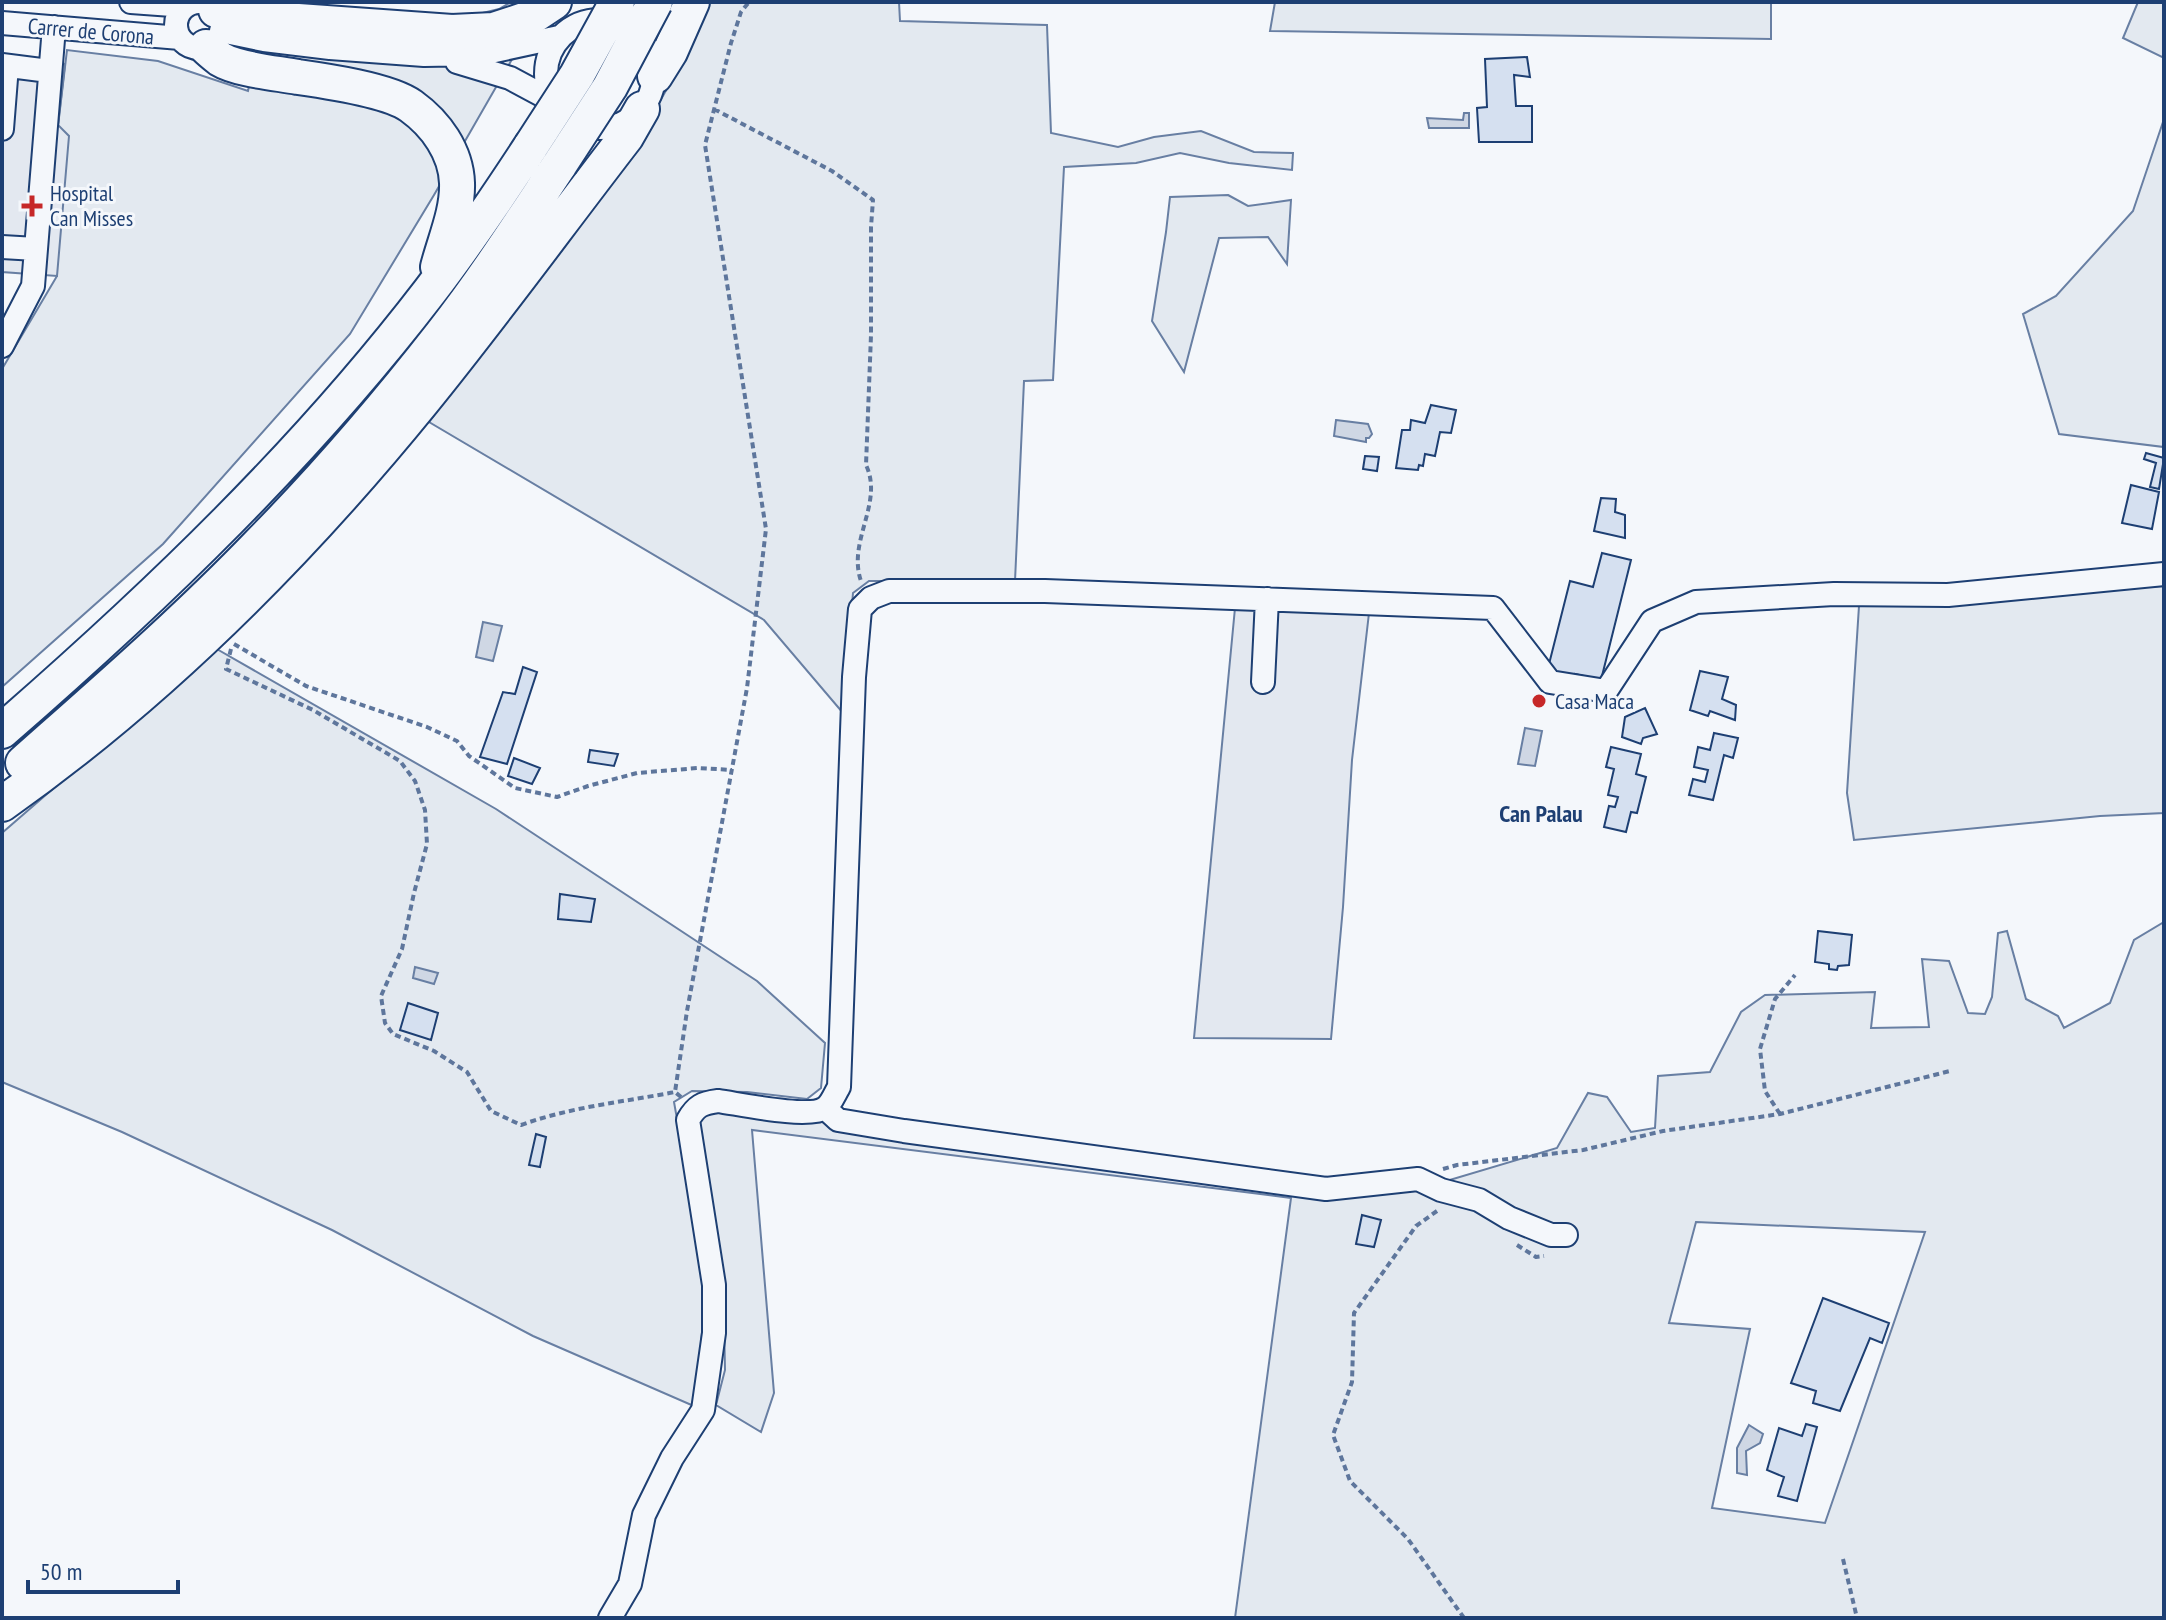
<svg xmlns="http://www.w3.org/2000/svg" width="2166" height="1620" viewBox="0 0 2166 1620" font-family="'PT Sans Narrow',sans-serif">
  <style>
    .green { fill: #e3e9f0; stroke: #687fa3; stroke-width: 2; fill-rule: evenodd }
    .parking { fill: #e3e8f0; stroke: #687fa3; stroke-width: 2 }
    .water { fill: #cfd7e4; stroke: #687fa3; stroke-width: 2 }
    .building { fill: #d5e0f0; stroke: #1d3f73; stroke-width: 2 }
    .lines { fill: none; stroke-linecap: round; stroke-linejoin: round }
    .minor-casing { stroke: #1d3f73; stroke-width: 26 }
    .highway-casing { stroke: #1d3f73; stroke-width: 38 }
    .path { stroke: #5e769c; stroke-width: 4; stroke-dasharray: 6 4; stroke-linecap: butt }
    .minor { stroke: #f4f7fb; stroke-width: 22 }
    .highway { stroke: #f4f7fb; stroke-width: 34 }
    .highway-bridge-casing { stroke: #1d3f73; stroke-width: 38; stroke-linecap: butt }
    .highway-bridge { stroke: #f4f7fb; stroke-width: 34 }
    .poi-dot { fill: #c62828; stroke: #f4f7fb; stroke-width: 3 }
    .labels { text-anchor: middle; stroke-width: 6; stroke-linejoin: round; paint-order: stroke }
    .street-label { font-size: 22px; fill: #1d3f73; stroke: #f4f7fb }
    .poi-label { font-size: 22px; fill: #1d3f73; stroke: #f4f7fb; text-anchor: start }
    .neighbourhood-label { font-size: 24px; font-weight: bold; fill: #1d3f73; stroke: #f4f7fb }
  </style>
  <rect width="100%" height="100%" fill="#f4f7fb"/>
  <path class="green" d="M511 2H545L434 195 350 334 163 544 2 687V369L57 276 58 126 67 50 158 61 248 91 266 5 454 20 499 9Z
    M708 2H899L900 21 1047 25 1051 133 1118 147 1154 137 1201 131 1254 152 1293 153 1292 170 1229 163 1180 153 1136 163 1064 167 1053 380 1024 381 1015 581H869L853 593 843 713 764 620 429 422 639 139 679 67Z
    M1275 2H1771V39L1270 31Z
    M2138 2H2164V58L2123 38Z
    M2164 119V447L2059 434 2023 314 2056 296 2133 211Z
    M1228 195 1248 206 1291 200 1287 264 1268 237 1219 238 1184 372 1152 321 1166 232 1170 197Z
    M2164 586V813L2100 816 1854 840 1847 793 1859 606 2040 592Z
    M215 648 496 809 757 981 825 1043 821 1088 807 1099 747 1092 692 1091 674 1102 706 1283 696 1407 533 1336 332 1230 122 1132 2 1082V833Z
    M2164 922V1618H1235L1291 1198 752 1130 774 1393 761 1432 716 1405 725 1370 723 1274 701 1145 700 1119 714 1111 752 1112 1294 1190 1443 1182 1557 1148 1588 1093 1607 1097 1631 1132 1655 1128 1658 1076 1710 1072 1741 1012 1765 995 1875 992 1871 1028 1929 1027 1922 959 1949 961 1968 1013 1985 1014 1992 997 1998 933 2007 931 2026 999 2058 1016 2064 1028 2110 1003 2134 940ZM1696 1222 1925 1232 1825 1523 1712 1508 1750 1329 1669 1323Z"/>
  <path class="parking" d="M2 59 65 64 58 125 69 136 57 276 2 272Z
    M1235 608 1369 613 1352 760 1343 907 1331 1039 1194 1038Z"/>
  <path class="water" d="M1464 113H1469V128H1429L1427 118 1463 120Z
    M1336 420 1368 424 1372 434 1369 438H1366V442L1334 436Z
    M483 622 502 626 493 661 476 657Z
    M1525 728 1542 731 1535 766 1518 764Z
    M415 967 438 973 434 984 413 978Z
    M1749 1425 1763 1434 1760 1443 1746 1451 1747 1475 1737 1473V1448Z"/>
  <path class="building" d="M1527 57 1530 77 1514 75 1516 106H1532V142H1479L1477 108 1487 107 1485 59Z
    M1431 405 1456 410 1451 433 1440 432 1435 456 1425 454 1423 466 1419 465 1418 470 1396 468 1402 430H1410L1411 420 1425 423Z
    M2146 453 2164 458 2159 489 2150 487 2156 463 2144 459Z
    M1365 456 1379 457 1377 471 1363 469Z
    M2131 485 2159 492 2152 529 2122 523Z
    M1601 498 1616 499 1615 512 1625 515V538L1594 531Z
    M1602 553 1631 560 1601 680 1575 674 1574 679 1547 672 1570 581 1593 587Z
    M523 667 537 672 507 764 480 757 503 692 515 694Z
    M1700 671 1728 677 1722 699 1736 705 1735 720 1710 711 1708 716 1690 710Z
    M1645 708 1657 734 1643 738 1641 744 1622 737 1625 717Z
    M1714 733 1738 738 1733 758 1724 755 1713 800 1689 795 1693 779 1705 782 1708 770 1694 767 1698 747 1710 750Z
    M1611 747 1641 754 1636 774 1646 777 1637 813 1631 812 1626 832 1604 827 1609 806 1615 807 1618 797 1608 795 1614 769 1606 767Z
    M590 750 618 754 614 766 588 762Z
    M514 758 540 768 532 784 508 776Z
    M560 894 595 899 591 922 558 919Z
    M1818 931 1852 935 1849 965 1838 966 1837 970 1829 969V964L1815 962Z
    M408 1003 438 1013 431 1040 400 1030Z
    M536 1134 546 1137 540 1167 529 1165Z
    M1362 1215 1381 1220 1374 1247 1356 1244Z
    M1823 1298 1889 1323 1882 1343 1870 1338 1840 1411 1813 1403 1816 1391 1791 1383Z
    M1806 1424 1817 1427 1797 1501 1778 1496 1784 1477 1767 1470 1779 1428 1802 1436Z"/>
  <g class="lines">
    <g class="minor-casing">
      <path id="minor" d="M131 2 186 6
        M176 25a23 23 0 1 1 46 0a23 23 0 1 1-46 0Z
        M546 74a54 54 0 1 1 108 0a54 54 0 1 1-108 0Z
        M2 23 180 38
        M221 31 264 40 330 48 424 55 481 54 559 37
        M457 62 510 78 551 100
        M2 65 49 71
        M2 129 7 66
        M2 247 36 249
        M2 346 33 286 54 27
        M1263 682 1267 599
        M825 1108 838 1120 904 1131 1326 1189 1418 1179 1441 1190 1479 1200 1509 1218 1551 1235H1566
        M610 1618 630 1584 644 1515 672 1458 703 1410 714 1333V1285L688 1120C696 1106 702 1103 718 1101 740 1104 809 1119 825 1108 832 1103 835 1093 839 1087L854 677 860 609 871 598 889 591H1045L1493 608 1550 682 1606 691 1652 621 1696 602 1834 594 1948 595 2164 574"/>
    </g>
    <g class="highway-casing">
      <path id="highway" d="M216 10 244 13 270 19 452 32 494 30 530 18 554 2
        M206 47C210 51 215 55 220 59 238 70 277 73 298 77 326 81 389 90 411 106 436 124 456 152 457 183 458 211 445 240 438 267
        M655 76 670 52 692 2
        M2 731C157 596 305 454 430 291 466 244 499 195 531 146
        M23 763C103 692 185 621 259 544 324 478 385 407 442 334 485 279 522 221 560 164
        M2 804C161 692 300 552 422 402 492 316 558 225 626 137L642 109"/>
    </g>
    <path class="path" d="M714 109 832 171 873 200 871 227V335L866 465C884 503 847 541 861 581
      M234 644 306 686 427 727 457 741 469 756 515 788 557 797 588 786 637 773 698 768 732 770
      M231 649 226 669 313 710 400 761 415 781 425 810 427 844 414 893 402 949 381 996 385 1023 393 1034 434 1051 467 1072 491 1111 521 1125C570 1107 623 1102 675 1092
      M681 1097 675 1092 687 1011 747 688 766 529 705 145 731 43 741 12 749 2
      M1780 1114 1765 1091 1760 1049 1775 999 1795 975
      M1443 1169 1457 1165 1583 1150 1663 1131 1780 1114 1950 1071
      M1437 1211 1416 1226 1354 1313 1352 1382 1333 1435 1350 1481 1408 1539 1464 1618
      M1517 1245 1536 1257 1544 1256
      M1843 1559 1857 1618"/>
    <use href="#minor" class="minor"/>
    <use href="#highway" class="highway"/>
    <g class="highway-bridge-casing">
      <path id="highway-bridge" d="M531 146 577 75 617 2
        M560 164 610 87 655 2"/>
    </g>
    <use href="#highway-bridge" class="highway-bridge"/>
  </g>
  <g class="poi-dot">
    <path d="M28 194h8v8h8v8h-8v8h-8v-8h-8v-8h8z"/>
    <circle cx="1539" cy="701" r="8"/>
  </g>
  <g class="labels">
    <g class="street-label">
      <text transform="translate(91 31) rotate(5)" y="8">Carrer de Corona</text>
    </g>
    <g class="poi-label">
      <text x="50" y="201">Hospital<tspan x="50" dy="25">Can Misses</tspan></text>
      <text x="1555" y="709">Casa Maca</text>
    </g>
    <g class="neighbourhood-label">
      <text x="1541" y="822">Can Palau</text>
    </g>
  </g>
  <rect width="2166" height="1620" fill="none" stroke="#1d3f73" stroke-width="8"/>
  <path d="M28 1580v12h150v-12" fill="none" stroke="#1d3f73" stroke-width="4"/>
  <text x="40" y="1580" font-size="24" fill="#1d3f73" stroke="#f4f7fb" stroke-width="6" paint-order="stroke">50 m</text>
</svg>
